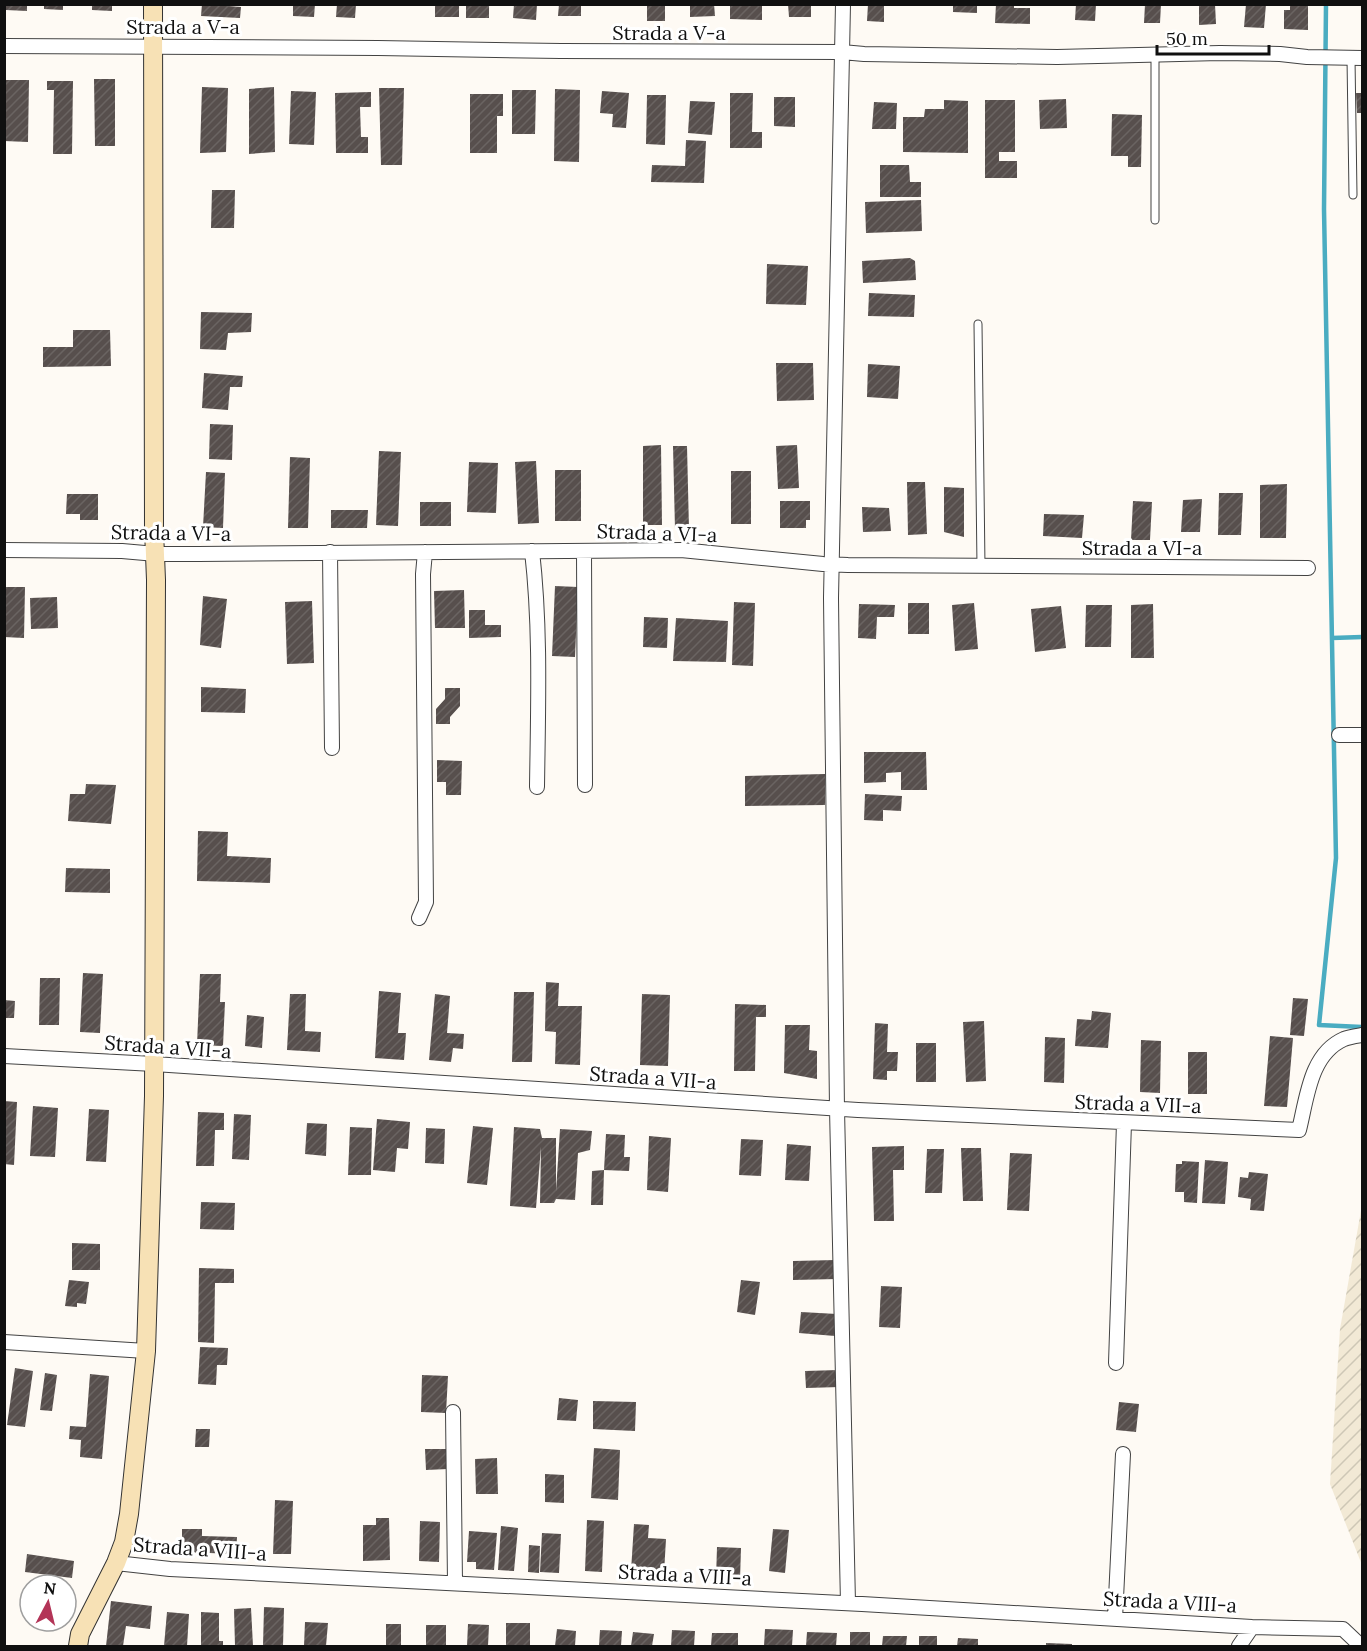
<svg xmlns="http://www.w3.org/2000/svg" width="1367" height="1651" viewBox="0 0 1367 1651" font-family="Lora,serif">
  <style>
    .farmland { fill: url(#farmland-furrows) }
    .lines { fill: none; stroke-linecap: round; stroke-linejoin: round }
    .stream { stroke: #4aacc1; stroke-width: 4.5 }
    .building { fill: url(#building-hatch) }
    .lane-casing { stroke: #434343; stroke-width: 9 }
    .street-casing { stroke: #434343; stroke-width: 16 }
    .secondary-casing { stroke: #323232; stroke-width: 20 }
    .lane { stroke: #fff; stroke-width: 7 }
    .street { stroke: #fff; stroke-width: 14 }
    .secondary { stroke: #f7e1b5; stroke-width: 18 }
    .labels { text-anchor: middle; stroke-width: 6; stroke-linejoin: round; paint-order: stroke }
    .street-label { font-size: 20px; fill: #101010; stroke: #fff }
  </style>
  <defs>
    <pattern id="farmland-furrows" width="10" height="10" patternUnits="userSpaceOnUse" patternTransform="scale(1.5)"><rect width="10" height="10" fill="#f2e9d5"/><path d="M-1 1l2-2M0 10L10 0M9 11l2-2" fill="none" stroke="#cec7b6"/></pattern>
    <pattern id="building-hatch" width="6" height="6" patternUnits="userSpaceOnUse" patternTransform="scale(1.5)"><rect width="6" height="6" fill="#574f4d"/><path d="M-1 1l2-2M0 6l6-6M5 7l2-2" fill="none" stroke="#6a6462"/></pattern>
  </defs>
  <rect width="100%" height="100%" fill="#fefaf4"/>
  <path class="farmland" d="M1362 1205V1565L1330 1484 1340 1329Z"/>
  <g class="lines">
    <path class="stream" d="M1326 4 1324 209 1336 858 1319 1025 1362 1027
      M1332 638 1362 637"/>
  </g>
  <path class="building" d="M6 4H27V11L6 10Z
    M44 4H63V10L44 9Z
    M202 4 241 7 240 18 201 16Z
    M293 4H315L314 17 293 16Z
    M337 4H356L355 18 336 17Z
    M435 4H459V17H435Z
    M466 4H489V18H466Z
    M514 4H537L536 20 513 18Z
    M559 4H581V16H558Z
    M647 4H665V21H647Z
    M690 4H714L715 16 690 17Z
    M730 4H762V20L730 19Z
    M788 4H811V17H789Z
    M868 4H884V22L867 21Z
    M953 4H977V13L953 12Z
    M996 4H1014V8H1030V24L995 23Z
    M1076 4H1096L1095 21 1075 20Z
    M1145 4H1161L1160 23H1144Z
    M1199 4H1215L1216 24 1199 25Z
    M1246 4H1266L1264 28 1244 27Z
    M1290 4H1308V30L1284 29V10H1290Z
    M92 5H112V11L92 10Z
    M94 79H115V146H95Z
    M4 80H29L28 142 4 141Z
    M47 81H73L72 154H53L54 90H47Z
    M202 87 228 88 226 152 200 153Z
    M274 87 275 152 249 154V89Z
    M379 88H404L402 165H381Z
    M555 89 580 90 579 162 554 161Z
    M512 90H536L535 134H512Z
    M291 91 316 92 314 145 289 144Z
    M602 91 629 93 626 128 612 127 613 114 600 113Z
    M371 92V107H360L361 137H368V153H336L335 93Z
    M730 93H753L752 132H762V148H730Z
    M1356 93H1362V113H1357Z
    M470 94H503V116H497V153H470Z
    M647 95H666L665 145 646 144Z
    M774 97H795V127L774 126Z
    M1066 99 1067 128 1040 129 1039 100Z
    M944 100 968 101V153L903 152V117H924L925 109H944Z
    M985 100H1015V152H999V161H1017V178H985Z
    M690 101 715 102 712 135 688 133Z
    M874 102 897 103 896 129H872Z
    M1112 114 1142 115 1141 167H1128V156H1111Z
    M686 140 706 141 704 183 651 182 652 165 685 166Z
    M880 165H909L910 182H921V197H880Z
    M212 190H235L234 228H211Z
    M921 200 922 231 866 233 865 202Z
    M910 258 915 261 916 280 863 283 862 261Z
    M767 264 808 266 806 305 766 304Z
    M869 293 915 295 914 317 868 316Z
    M201 312 252 313 251 332 228 333 226 350 200 349Z
    M73 330H110L111 366 43 367V347H73Z
    M776 363H813L814 400 777 401Z
    M868 364 900 366 898 399 867 397Z
    M204 373 243 376 242 387H230L228 410 202 408Z
    M210 424 233 425 232 460 209 459Z
    M661 445 662 525H643V446Z
    M797 445 799 488 778 489 776 446Z
    M673 446H687L689 529H675Z
    M379 451 401 452 398 526 376 525Z
    M290 457 310 458 308 528H288Z
    M536 461 539 523 518 524 515 462Z
    M469 462 498 463 496 513 467 512Z
    M555 470H581V521H555Z
    M731 471H751V524H731Z
    M206 472 225 473 223 528 203 527Z
    M907 482H925L927 534 908 535Z
    M1287 484 1286 538H1260V485Z
    M944 487 964 488V537L944 532Z
    M1219 493H1243L1241 535H1218Z
    M67 494H98V520H80V514H66Z
    M1202 499 1200 532H1181L1183 500Z
    M780 501H810V520H806V528H780Z
    M1133 501 1152 502 1150 540H1131Z
    M420 502H451V526H420Z
    M862 507 889 508 891 531 863 532Z
    M331 510H368L367 528H331Z
    M1044 514 1084 515 1082 538 1043 536Z
    M555 586 578 587 575 657 552 656Z
    M4 587H25L24 638 4 637Z
    M464 590 465 628H435L434 591Z
    M203 596 227 599 221 648 200 645Z
    M57 597 58 628 31 629 30 598Z
    M312 601 314 663 287 664 285 602Z
    M734 602 755 603 753 666 732 665Z
    M908 603H929V634H908Z
    M974 603 978 649 955 651 952 605Z
    M859 604 895 605 894 617H877L876 639 858 638Z
    M1153 604 1154 658H1131V605Z
    M1086 605H1112L1111 647H1085Z
    M1061 606 1066 648 1035 652 1031 609Z
    M469 610H485V625H501V637L469 638Z
    M644 617 668 618 667 648 643 647Z
    M676 618 728 621 726 662 673 661Z
    M201 687 246 689 245 713 201 712Z
    M445 688H460V706L450 717V724H436V709L445 699Z
    M864 752H926L927 790H901V772L886 773V782L864 783Z
    M437 760 462 761 461 795H446V782H437Z
    M825 774V805L745 806V776Z
    M86 784 116 785 111 824 68 821 70 794H85Z
    M865 794 902 796 901 811 883 810V821L864 820Z
    M198 831 228 832 227 856 271 858 270 883 197 881Z
    M66 868 110 869V893L65 892Z
    M83 973 103 974 100 1033 80 1032Z
    M200 974H221L220 1002H225L223 1046 197 1045Z
    M40 978H60L59 1025H39Z
    M546 982 559 983 558 1006H582L580 1065 555 1064 556 1032 545 1031Z
    M379 991 401 993 398 1033H406L404 1060 375 1058Z
    M514 992H534L532 1062H512Z
    M290 994H306L305 1031 321 1032 320 1052 287 1050Z
    M435 994 450 996 447 1033 464 1034 463 1049 453 1048 451 1062 429 1060Z
    M642 994 670 995 668 1066 640 1065Z
    M1293 998 1308 999 1304 1036 1290 1035Z
    M4 1000 15 1001 14 1018H4Z
    M735 1004 766 1005V1017H756L755 1071H734Z
    M1092 1011 1111 1013 1108 1048 1075 1046 1077 1019 1091 1020Z
    M247 1015 264 1017 262 1048 245 1046Z
    M984 1021 986 1081 966 1082 963 1022Z
    M875 1023 888 1024 887 1052H898L897 1071H887V1080L873 1079Z
    M785 1025H810L809 1050 817 1051V1079L784 1073Z
    M1270 1036 1293 1038 1287 1107 1264 1106Z
    M1045 1037 1065 1038 1064 1083 1044 1082Z
    M1141 1040 1161 1041 1160 1093 1140 1092Z
    M916 1043H936V1082H916Z
    M1188 1052H1207V1094H1188Z
    M4 1101 17 1102 14 1165 4 1164Z
    M33 1106 58 1108 55 1157 30 1156Z
    M89 1109 109 1110 106 1162 86 1161Z
    M198 1112 224 1113V1130H215L214 1166H196Z
    M234 1114 251 1115 249 1160 232 1159Z
    M377 1119 410 1122 408 1149 397 1148 395 1172 373 1170Z
    M307 1123 327 1124 326 1156 305 1154Z
    M473 1126 493 1128 487 1185 467 1183Z
    M350 1127 372 1128 371 1175H348Z
    M514 1127 540 1129 542 1138H556V1191L560 1129 592 1131 590 1150 578 1153 575 1200 556 1199 554 1203H540L541 1147 536 1208 510 1206Z
    M426 1128 445 1129 444 1164 425 1163Z
    M606 1134 625 1135 624 1157H630L629 1171 604 1170 603 1205H591L592 1171 604 1170Z
    M649 1136 671 1138 668 1192 647 1190Z
    M741 1139 763 1140 761 1176 739 1175Z
    M787 1144 811 1146 809 1181 785 1180Z
    M904 1146V1170H893L894 1221H874L872 1147Z
    M961 1148H981L983 1201H963Z
    M927 1149H944L942 1193H925Z
    M1010 1153 1032 1154 1029 1211 1007 1210Z
    M1205 1160 1228 1162 1225 1204 1202 1203Z
    M1182 1161 1199 1162 1197 1203 1184 1202V1192H1175L1176 1164H1182Z
    M1249 1172 1268 1174 1264 1211 1250 1210 1251 1199 1238 1197 1240 1177 1248 1178Z
    M201 1202 235 1203 234 1230 200 1229Z
    M72 1243 100 1244V1270H72Z
    M836 1260 837 1279 793 1280V1261Z
    M199 1268 234 1269V1283H215L214 1343 198 1342Z
    M69 1280 89 1282 86 1304 77 1303V1307L65 1306Z
    M741 1280 760 1282 755 1315 737 1312Z
    M881 1286 902 1287 900 1328 879 1327Z
    M801 1312 837 1314 835 1336 799 1333Z
    M200 1347 228 1348 227 1365H217L216 1385 198 1384Z
    M15 1368 33 1371 25 1427 7 1425Z
    M839 1370 840 1387 806 1388 805 1371Z
    M45 1373 57 1375 52 1411 40 1410Z
    M90 1374 109 1376 102 1459 80 1457 81 1440 69 1439 70 1426 86 1427Z
    M422 1375 448 1376 446 1413 421 1412Z
    M559 1398 578 1400 576 1421 557 1420Z
    M593 1401 636 1402 635 1431 593 1429Z
    M1119 1402 1139 1404 1136 1432 1116 1430Z
    M196 1429H210L209 1447H195Z
    M594 1448 620 1450 618 1500 591 1498Z
    M425 1449H448V1469L426 1470Z
    M497 1458 498 1494H476L475 1459Z
    M545 1474 564 1475V1503L545 1502Z
    M275 1500 293 1501 291 1554H273Z
    M376 1518H389L390 1560 363 1561V1525H376Z
    M587 1520 604 1521 602 1572 585 1571Z
    M420 1521 440 1522 439 1562 419 1561Z
    M634 1524 649 1525 648 1538 666 1539 664 1573 631 1571Z
    M501 1526 518 1528 514 1571 498 1570Z
    M182 1529H202V1536L237 1537 236 1554 182 1552Z
    M773 1529 789 1530 785 1573 769 1571Z
    M469 1531 497 1533 494 1570 476 1569V1562H467Z
    M542 1533 561 1534 559 1573 540 1572Z
    M529 1545 540 1546 539 1573 528 1572Z
    M717 1547 741 1548 740 1580 716 1579Z
    M27 1554 74 1561 72 1578 25 1572Z
    M111 1601 152 1606 150 1629 126 1626 123 1646H106Z
    M264 1607 284 1608 283 1646H263Z
    M251 1608 253 1646H235L234 1609Z
    M167 1612 189 1614 187 1646H164Z
    M201 1612 219 1613V1641H223V1646H201Z
    M305 1622 328 1623 326 1646H304Z
    M506 1623H530V1646H506Z
    M386 1624H401V1646H386Z
    M468 1624 489 1625 488 1646H467Z
    M426 1625H446V1646H426Z
    M557 1629 576 1631 575 1646H555Z
    M765 1629 793 1630 792 1646H764Z
    M600 1630 622 1631 621 1646H599Z
    M672 1630 695 1631 694 1646H671Z
    M633 1632 654 1634 652 1646H631Z
    M807 1632 837 1633 836 1646H806Z
    M850 1632H870V1646H850Z
    M712 1633H738V1646H711Z
    M883 1636H907L906 1646H882Z
    M919 1636H937V1646H919Z
    M958 1638 978 1639V1646H957Z
    M1046 1643 1072 1644V1646H1046Z"/>
  <g class="lines">
    <g class="lane-casing">
      <path id="lane" d="M1351 58 1353 195
        M1155 220V54
        M978 324 981 566"/>
    </g>
    <g class="street-casing">
      <path id="street" d="M843 4 831 598 837 1109 848 1603
        M4 46 378 48 561 51 842 52 864 54 1057 57 1220 53 1280 54 1307 57 1362 58
        M4 550 122 551 156 554H198L681 550 823 564 848 565 1308 568
        M532 551C541 629 538 709 537 787
        M584 551 585 785
        M330 552 332 748
        M1339 735H1362
        M419 918 426 902 423 574 425 552
        M4 1056 154 1064 858 1110 1299 1130C1307 1098 1310 1054 1344 1039 1349 1037 1356 1036 1362 1035
        M4 1342 146 1351
        M1116 1363 1124 1123
        M453 1412 455 1582
        M116 1563 170 1569 862 1604 1252 1627 1343 1629 1361 1646
        M1115 1619 1123 1454
        M1239 1646 1252 1627"/>
    </g>
    <g class="secondary-casing">
      <path id="secondary" d="M78 1646 80 1634 116 1563 124 1542 129 1514 146 1351 154 1096 156 580 154 530 153 4"/>
    </g>
    <use href="#lane" class="lane"/>
    <use href="#street" class="street"/>
    <use href="#secondary" class="secondary"/>
  </g>
  <g class="labels">
    <g class="street-label">
      <text x="183" y="34">Strada a V-a</text>
      <text x="669" y="40">Strada a V-a</text>
      <text transform="translate(171 533) rotate(1)" y="7">Strada a VI-a</text>
      <text transform="translate(657 533) rotate(2)" y="7">Strada a VI-a</text>
      <text x="1142" y="555">Strada a VI-a</text>
      <text transform="translate(168 1047) rotate(4)" y="7">Strada a VII-a</text>
      <text transform="translate(653 1078) rotate(4)" y="7">Strada a VII-a</text>
      <text transform="translate(1138 1104) rotate(2)" y="7">Strada a VII-a</text>
      <text transform="translate(200 1549) rotate(4)" y="7">Strada a VIII-a</text>
      <text transform="translate(685 1575) rotate(3)" y="7">Strada a VIII-a</text>
      <text transform="translate(1170 1602) rotate(3)" y="7">Strada a VIII-a</text>
    </g>
  </g>
  <rect width="1367" height="1651" fill="none" stroke="#101010" stroke-width="12"/>
  <g transform="translate(48 1603) rotate(7)"><circle r="28" fill="#ffffff" stroke="#9f9f9f" stroke-width="1.5"/>
  <path d="M0-4.5L10 22L0 15L-10 22Z" fill="#b33457"/>
  <text y="-9" font-size="16" font-weight="bold" text-anchor="middle" fill="#101010">N</text>
  </g>
  <path d="M1157 45v9h112v-9" fill="none" stroke="#101010" stroke-width="3"/>
  <text x="1166" y="45" font-size="18" fill="#101010" stroke="#ffffff" stroke-width="4.5" paint-order="stroke">50 m</text>
</svg>
